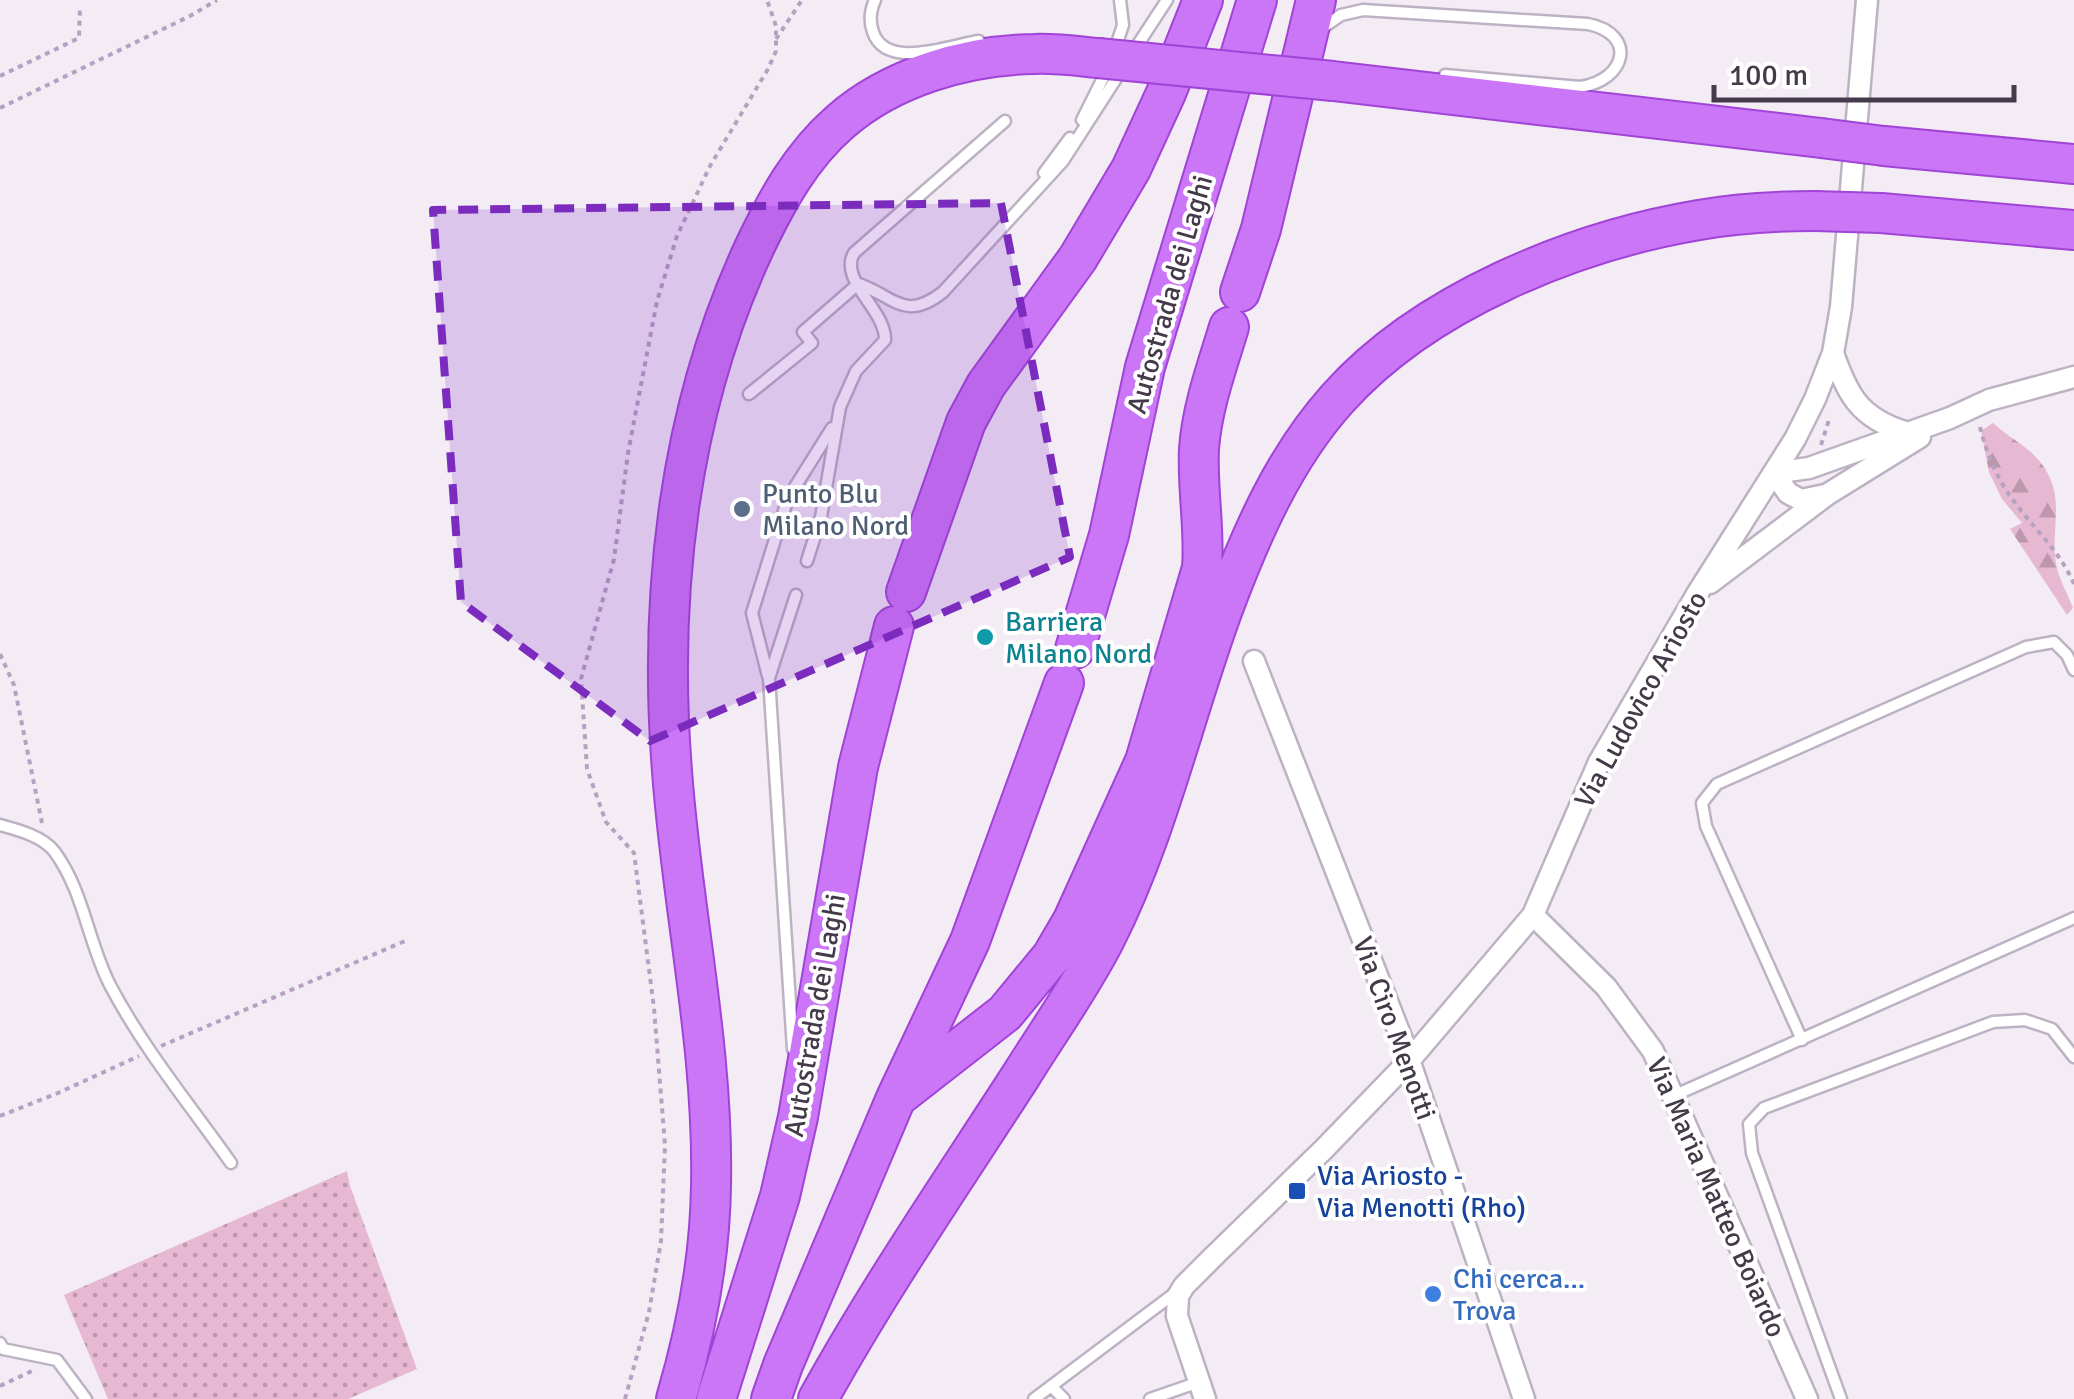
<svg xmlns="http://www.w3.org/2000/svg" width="2074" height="1399" viewBox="0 0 2074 1399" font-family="Signika,sans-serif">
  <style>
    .grass { fill: url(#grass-dots) }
    .forest { fill: url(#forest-firs) }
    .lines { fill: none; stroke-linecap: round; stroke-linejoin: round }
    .service-casing { stroke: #bdb2c4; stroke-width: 15 }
    .minor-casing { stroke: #bdb2c4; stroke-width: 25 }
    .motorway-casing { stroke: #a044d7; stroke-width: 42 }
    .path { stroke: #b6a1c2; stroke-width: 4; stroke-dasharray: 5 5; stroke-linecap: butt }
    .service { stroke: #fff; stroke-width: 10 }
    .minor { stroke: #fff; stroke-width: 20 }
    .motorway { stroke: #cb75f7; stroke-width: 38 }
    .motorway-bridge-casing { stroke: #a044d7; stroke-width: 42; stroke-linecap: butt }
    .motorway-bridge { stroke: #cb75f7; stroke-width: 38 }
    .marked { fill: #7b2cbf; fill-opacity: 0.2; stroke: #7b2cbf; stroke-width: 8; stroke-dasharray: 20 12; stroke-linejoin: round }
    .service-dot { fill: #5c6f8a; stroke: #fff; stroke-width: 4 }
    .culture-dot { fill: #0f9aa8; stroke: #fff; stroke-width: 4 }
    .transit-dot { fill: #1a4fb4; stroke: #fff; stroke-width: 4 }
    .shop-dot { fill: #3f7fe0; stroke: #fff; stroke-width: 4 }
    .labels { text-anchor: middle; stroke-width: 8; stroke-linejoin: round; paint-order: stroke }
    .street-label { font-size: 28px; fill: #443a4a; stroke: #fff }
    .service-label { font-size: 28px; fill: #4e5e75; stroke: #fff; text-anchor: start }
    .culture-label { font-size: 28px; fill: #0d838f; stroke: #fff; text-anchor: start }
    .transit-label { font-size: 28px; fill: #164399; stroke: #fff; text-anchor: start }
    .shop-label { font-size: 28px; fill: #366cbe; stroke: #fff; text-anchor: start }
  </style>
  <defs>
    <pattern id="grass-dots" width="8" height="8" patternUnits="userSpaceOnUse" patternTransform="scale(2.5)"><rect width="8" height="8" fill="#e7b8d2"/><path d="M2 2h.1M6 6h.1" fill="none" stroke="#bd97ac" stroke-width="1.8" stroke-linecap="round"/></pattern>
    <pattern id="forest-firs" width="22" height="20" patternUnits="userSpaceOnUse" patternTransform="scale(2.5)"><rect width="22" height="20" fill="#e7b8d2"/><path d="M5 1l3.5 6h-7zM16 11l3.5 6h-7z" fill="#bd97ac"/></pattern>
  </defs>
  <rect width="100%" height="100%" fill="#f3ecf5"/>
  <path class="grass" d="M347 1171 350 1186 417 1369 348 1399H108L64 1295Z"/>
  <path class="forest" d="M1993 423C2009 438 2028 446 2041 463 2067 497 2050 527 2056 563 2058 578 2068 594 2073 608L2067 615 2010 529 2022 523 2002 499 1989 472 1981 431Z"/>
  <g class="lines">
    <g class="service-casing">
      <path id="service" d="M875 0C870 11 869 21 873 32 886 71 951 45 979 41
        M1322 28 1341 15 1363 10 1588 24C1637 34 1627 80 1580 87L1445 75
        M1114 52 1123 25 1120 0
        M1133 52 1167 0
        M1082 120 1108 68
        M1044 173 1070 138
        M859 284C895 297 905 322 943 292L1063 161 1121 71
        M749 394 812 343 803 332 858 284
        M807 561 821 517 840 407 856 371 885 340C886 310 838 280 854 253L1005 121
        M768 676 752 613 788 498 832 428
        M0 825C18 830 42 836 54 851 84 891 88 943 110 985 143 1048 190 1105 231 1163
        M1802 1040 1706 826 1702 803 1717 784 2026 647 2054 642 2067 655 2074 670
        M793 1049 769 678 796 595
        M1673 1096 2074 918
        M0 1343 3 1349 57 1360 86 1399
        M1051 1386 1064 1399
        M1034 1399 1175 1293
        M1150 1399 1199 1382
        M1841 1399 1752 1153 1749 1124 1764 1108 1993 1022 2025 1020 2052 1029 2074 1057"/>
    </g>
    <g class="minor-casing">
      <path id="minor" d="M1833 353C1848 396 1860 418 1905 432
        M1774 473 1809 468 1950 418 1989 400 2074 377
        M1774 473 1788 493 1801 500 1825 495
        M1710 583 1828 494 1920 437
        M1254 661 1403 1042 1524 1399
        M1533 915 1606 987 1653 1051 1807 1399
        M1205 1399 1177 1316 1178 1296 1184 1286 1214 1256 1324 1149 1409 1061 1533 915 1599 762 1697 594 1795 439 1815 399 1833 353 1841 307 1867 0"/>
    </g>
    <g class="motorway-casing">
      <path id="motorway" d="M1333 81 1821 138
        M1884 146 2074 164
        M1881 213 2074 230
        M1240 292 1261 229 1316 0
        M906 592 966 422 986 385 1078 258 1131 169 1166 93 1203 0
        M1075 649 1109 535 1145 367 1257 0
        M896 1098 1005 1013 1052 956 1073 920 1145 761 1202 568C1205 528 1197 489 1199 449 1202 407 1217 367 1229 327
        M676 1399C696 1331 710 1257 711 1186 714 1046 682 910 672 771 658 594 679 408 755 246 777 200 801 156 840 122 891 77 967 55 1034 54 1055 53 1077 56 1098 58
        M716 1399 780 1196 798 1117 858 767 894 626
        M771 1399 783 1365 896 1098 970 941 1064 683
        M818 1399C880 1287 953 1181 1022 1074 1050 1029 1081 986 1105 939 1158 834 1183 718 1223 609 1251 534 1284 458 1338 398 1424 302 1574 241 1699 220 1737 213 1776 211 1815 211"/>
    </g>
    <path class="path" d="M776 39 802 0
      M0 76 79 38 80 6
      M0 108 190 16 217 0
      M1980 427C1986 452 1997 479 2013 500 2034 529 2060 551 2074 584
      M1821 445 1829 420
      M0 654 14 685 42 823
      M161 1046 405 941
      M0 1116 58 1093 139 1056
      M0 1386 32 1371
      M625 1399 649 1312 661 1241 665 1145 654 1008 634 853 606 822 587 769 581 679 614 559 628 453 657 301 677 236 710 166 768 69 776 51V26L767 0"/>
    <use href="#service" class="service"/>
    <use href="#minor" class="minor"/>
    <use href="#motorway" class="motorway"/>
    <g class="motorway-bridge-casing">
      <path id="motorway-bridge" d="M1098 58 1333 81
        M1821 138 1884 146
        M1815 211 1881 213"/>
    </g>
    <use href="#motorway-bridge" class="motorway-bridge"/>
  </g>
  <path class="marked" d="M1001 203 1070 557 650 741 461 602 433 210Z"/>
  <circle class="service-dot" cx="742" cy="509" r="10"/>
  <circle class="culture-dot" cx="985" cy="637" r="10"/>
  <rect class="transit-dot" x="1287" y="1181" width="20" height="20" rx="5"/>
  <circle class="shop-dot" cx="1433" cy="1294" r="10"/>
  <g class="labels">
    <g class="street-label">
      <text transform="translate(1169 294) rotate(-74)" y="10">Autostrada dei Laghi</text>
      <text transform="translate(1640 699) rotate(-61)" y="10">Via Ludovico Ariosto</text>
      <text transform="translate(814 1015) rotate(-80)" y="10">Autostrada dei Laghi</text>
      <text transform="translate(1395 1028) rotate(70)" y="10">Via Ciro Menotti</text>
      <text transform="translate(1717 1197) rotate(66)" y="10">Via Maria Matteo Boiardo</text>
    </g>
    <g class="service-label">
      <text x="762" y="503">Punto Blu<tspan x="762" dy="32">Milano Nord</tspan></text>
    </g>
    <g class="culture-label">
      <text x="1005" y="631">Barriera<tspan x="1005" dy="32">Milano Nord</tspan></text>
    </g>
    <g class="transit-label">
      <text x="1317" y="1185">Via Ariosto -<tspan x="1317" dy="32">Via Menotti (Rho)</tspan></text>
    </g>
    <g class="shop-label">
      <text x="1453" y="1288">Chi cerca...<tspan x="1453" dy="32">Trova</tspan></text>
    </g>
  </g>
  <path d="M1714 85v15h300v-15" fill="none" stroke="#443a4a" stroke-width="5"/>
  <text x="1729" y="85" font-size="30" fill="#443a4a" stroke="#ffffff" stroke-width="8" paint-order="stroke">100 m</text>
</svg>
